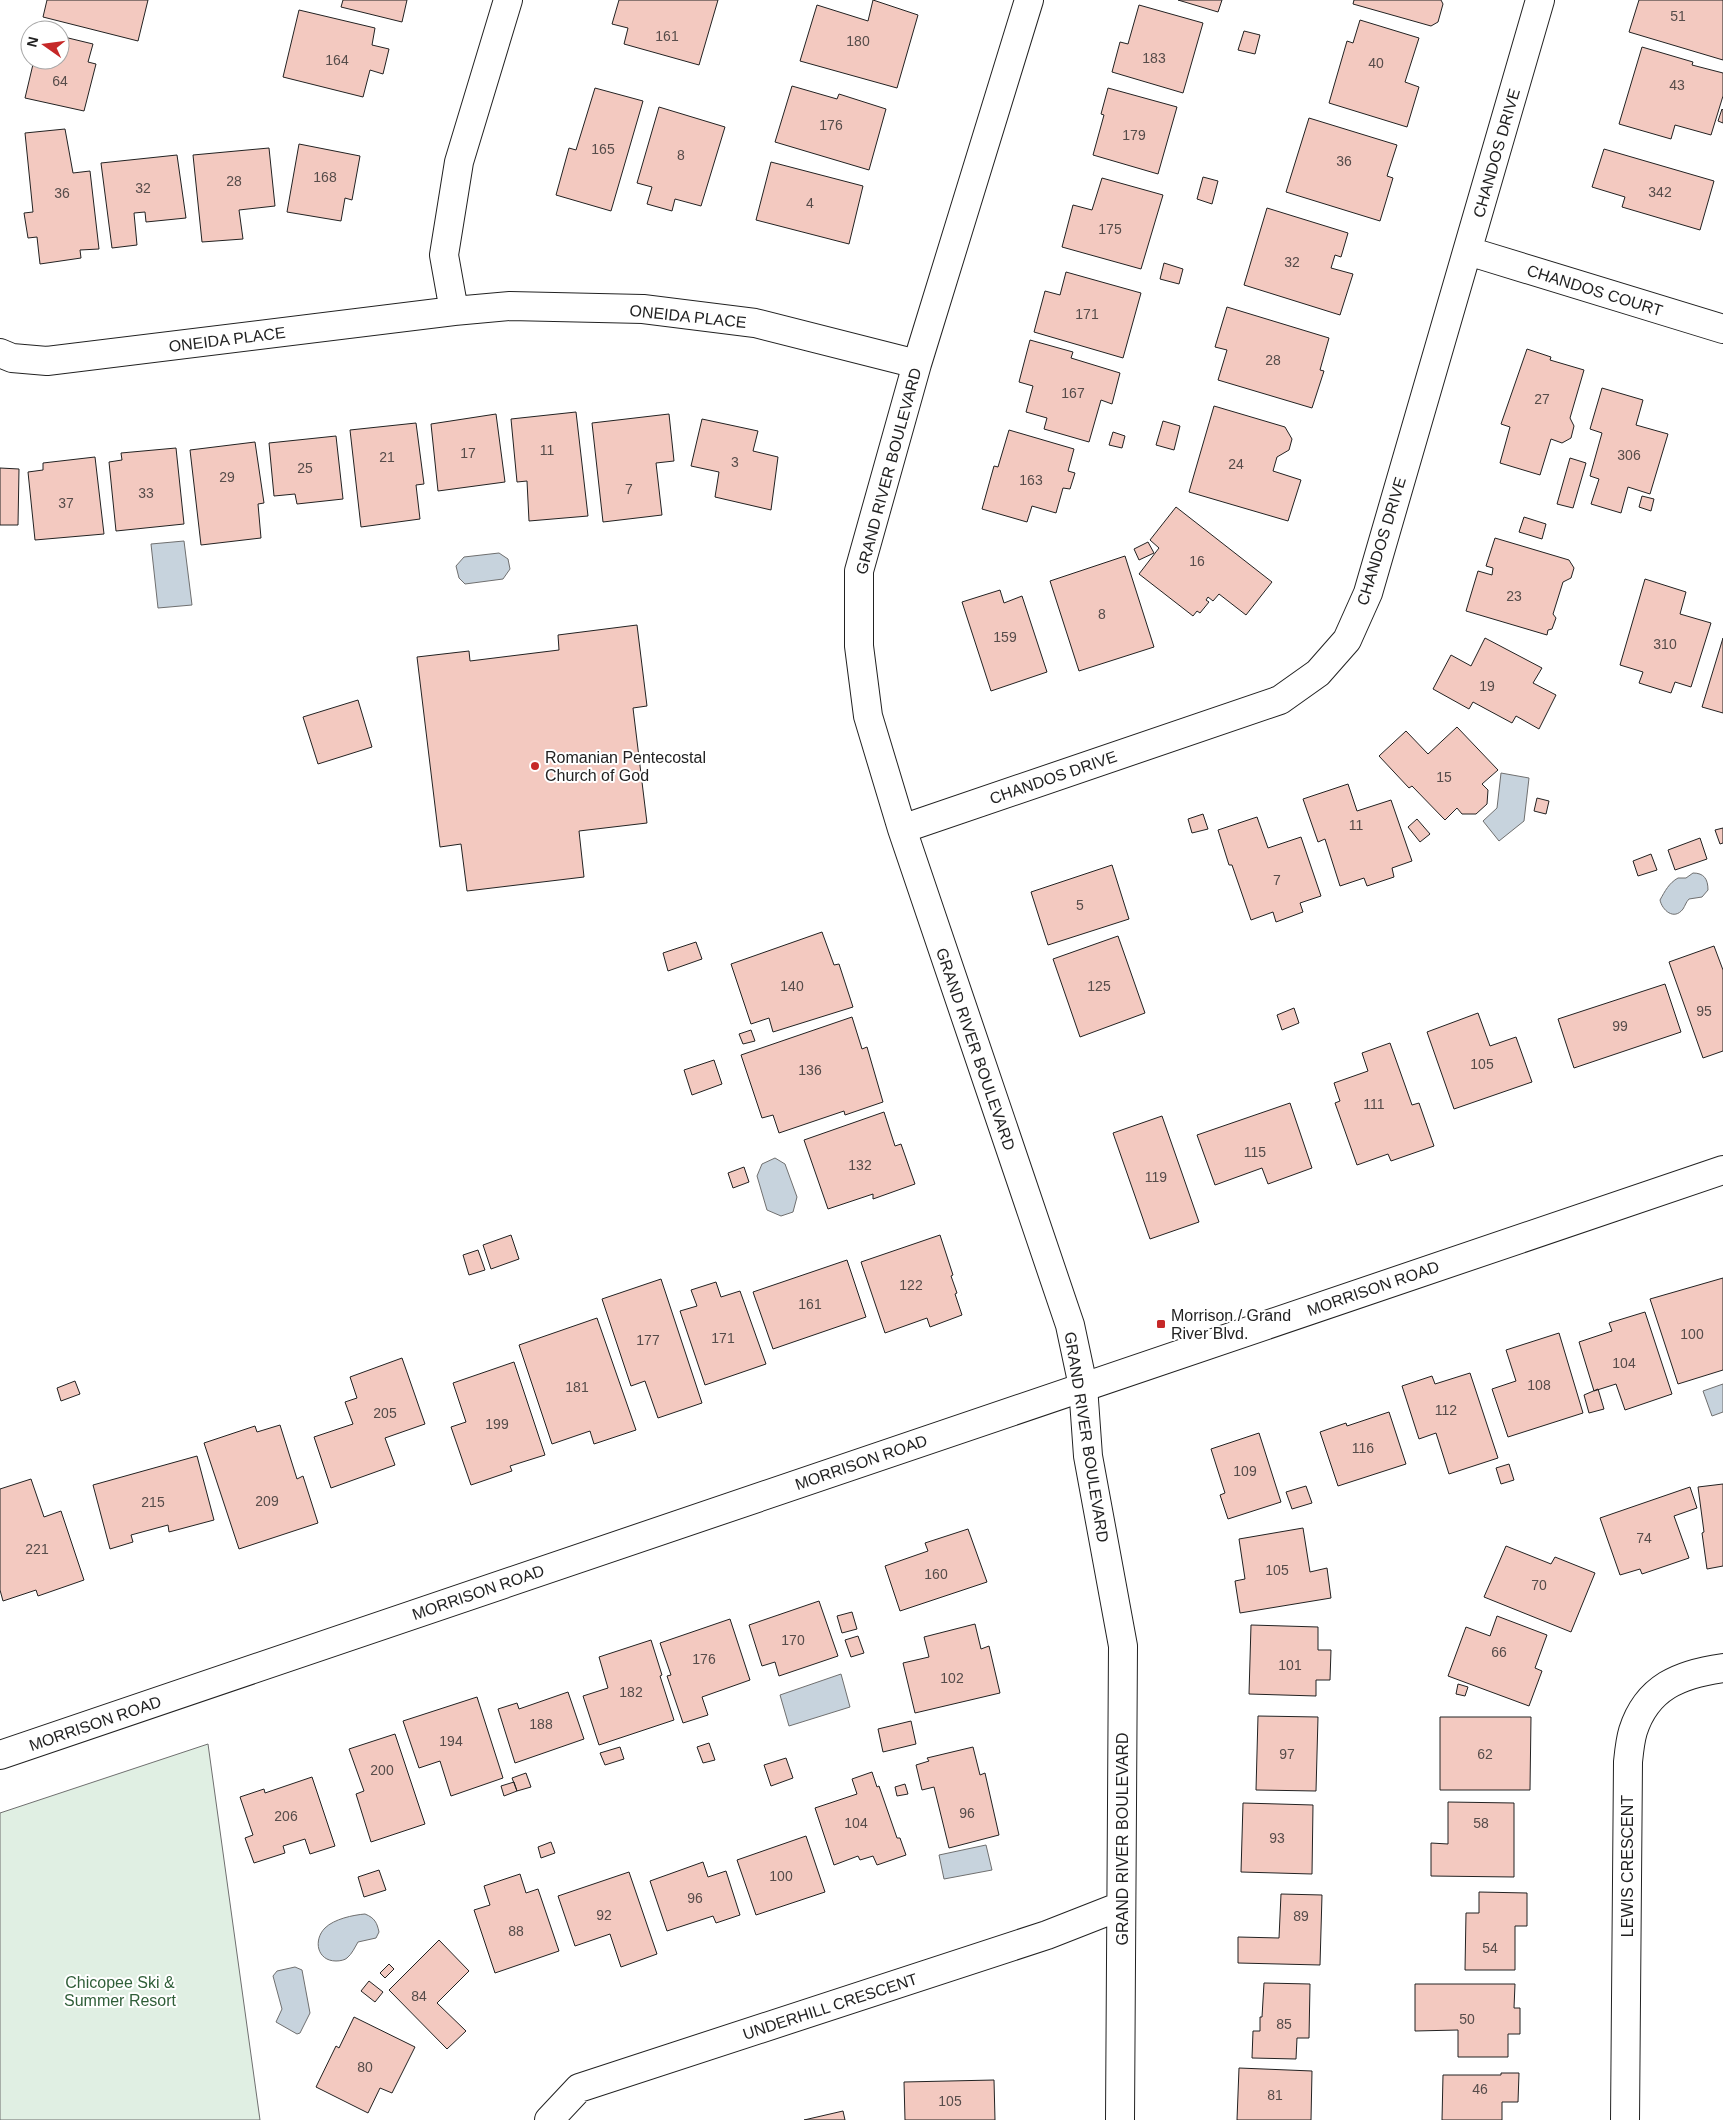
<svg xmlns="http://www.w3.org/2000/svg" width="1723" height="2120" viewBox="0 0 1723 2120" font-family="Arial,sans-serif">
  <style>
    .green { fill: #e0efe3; stroke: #6f6f6f }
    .water { fill: #c7d3dd; stroke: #6f6f6f }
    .building { fill: #f3c9c0; stroke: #222 }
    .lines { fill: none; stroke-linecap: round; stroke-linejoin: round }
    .minor-casing { stroke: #222; stroke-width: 30 }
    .tertiary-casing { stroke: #222; stroke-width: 30 }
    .minor { stroke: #fff; stroke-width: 28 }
    .tertiary { stroke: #fff; stroke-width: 28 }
    .poi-dot { fill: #c62828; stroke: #fff; stroke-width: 2 }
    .labels { text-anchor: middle; stroke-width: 4; stroke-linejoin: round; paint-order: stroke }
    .number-label { font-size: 14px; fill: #564c4a }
    .street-label { font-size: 16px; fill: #222; stroke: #fff }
    .poi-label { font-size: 16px; fill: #222; stroke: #fff; text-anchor: start }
    .park-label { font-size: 16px; fill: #2f5e38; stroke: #fff }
  </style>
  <rect width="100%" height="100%" fill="#fff"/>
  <path class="green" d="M208 1744 260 2120H0V1813Z"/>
  <path class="water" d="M184 541 192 605 158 608 151 544Z
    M499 553 508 559 510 569 503 579 465 584 459 578 456 566 464 557Z
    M1501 773 1529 778 1524 821 1499 841 1483 821 1497 808Z
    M1693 873C1704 873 1708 879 1708 890L1702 897 1689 899C1686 902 1685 906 1683 909 1674 921 1662 910 1660 900 1665 891 1669 883 1678 878H1686Z
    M775 1158 785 1164 797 1197 793 1212 781 1216 767 1210 757 1176 762 1164Z
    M1723 1384V1412L1712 1416 1703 1391Z
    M841 1674 850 1707 789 1726 780 1695Z
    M986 1845 992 1870 944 1879 939 1855Z
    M365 1914C375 1918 377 1923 379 1932L376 1938 358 1942C355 1947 352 1954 347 1958 345 1960 340 1961 336 1961 317 1961 313 1940 325 1928 334 1919 353 1915 365 1914Z
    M295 1967 302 1970 310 2013 300 2033 297 2034 276 2022 282 2009 273 1976 277 1971Z"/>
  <path class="building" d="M47 0H148L138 41 43 17Z
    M343 0H407L402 22 341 7Z
    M619 0H718L699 65 624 44 628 28 612 24Z
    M873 0 918 15 897 88 800 61 817 5 868 21Z
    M1178 0H1222L1218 12Z
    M1354 0H1441L1443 4 1438 22 1431 26 1353 4Z
    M1639 0H1723V60L1629 32Z
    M1139 5 1203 23 1183 93 1112 72 1120 42 1128 44Z
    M299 10 375 28 372 45 389 49 383 74 370 70 363 97 283 77Z
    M1360 20 1419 38 1405 82 1419 87 1407 127 1329 103 1347 41 1353 43Z
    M1244 31 1260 35 1255 54 1238 50Z
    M60 36 93 44 88 62 96 64 84 111 25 98 34 60H60Z
    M1642 47 1693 62 1692 65 1723 73V96L1711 135 1675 125 1671 139 1619 124Z
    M792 86 837 99 839 94 886 109 869 170 775 142Z
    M595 88 643 101 611 211 556 195 569 148 576 150Z
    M1108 88 1177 107 1158 174 1093 155 1104 115 1101 114Z
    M659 107 725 127 701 206 675 199 672 211 647 204 652 187 637 183Z
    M1722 109 1723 110V123L1718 121Z
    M1309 118 1397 145 1387 176 1393 178 1380 221 1286 192Z
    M65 129 73 173 90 171 99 249 80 250 81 258 40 264 37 237 28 238 24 213 33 212 25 133Z
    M299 144 360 156 352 200 345 198 341 221 287 212Z
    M269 148 275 206 239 210 243 239 202 242 193 155Z
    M1604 149 1714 181 1700 230 1622 207 1625 197 1592 187Z
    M177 155 186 218 146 222 145 212 134 213 137 245 112 248 101 163Z
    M771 162 863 186 849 244 756 220Z
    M1203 177 1218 181 1212 204 1197 199Z
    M1102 178 1163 195 1141 269 1062 247 1073 205 1092 210Z
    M1267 208 1348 233 1341 257 1335 255 1331 268 1353 274 1340 315 1244 285Z
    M1164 263 1183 269 1179 284 1160 279Z
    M1066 272 1141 293 1123 358 1034 332 1045 291 1060 295Z
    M1227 307 1329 338 1320 370 1324 371 1312 408 1218 380 1227 350 1215 347Z
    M1030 340 1073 352 1071 358 1120 373 1112 404 1101 400 1089 442 1044 429 1047 418 1026 412 1033 386 1019 382Z
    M1527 349 1551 357 1550 360 1584 370 1570 418 1574 426 1571 438 1562 443 1551 439 1540 475 1500 463 1510 427 1501 424Z
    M1602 388 1643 400 1636 425 1668 434 1650 494 1628 487 1621 513 1591 504 1599 479 1590 476 1602 433 1590 429Z
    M1214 406 1285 427 1292 439 1289 450 1277 457 1273 471 1301 480 1288 521 1189 492Z
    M576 412 588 516 529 521 527 481 517 482 511 419Z
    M496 414 505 482 438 491 431 424Z
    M669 414 674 461 656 463 662 515 603 522 592 423Z
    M702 419 758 431 753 451 778 457 771 510 715 497 719 472 691 466Z
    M1163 421 1180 426 1174 450 1156 445Z
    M416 423 424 484 416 485 420 519 361 527 350 430Z
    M1009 430 1074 449 1068 471 1075 473 1070 489 1063 488 1056 513 1032 506 1027 522 982 509 994 466 998 467Z
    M1113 432 1125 436 1122 448 1109 445Z
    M336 436 343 499 297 504 295 494 274 496 269 443Z
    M255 442 264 503 258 504 261 538 201 545 190 450Z
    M176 448 184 524 116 531 109 462 122 460 121 453Z
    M95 457 104 534 35 540 28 472 43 470V463Z
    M1570 458 1586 463 1573 508 1557 504Z
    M0 468 19 469 18 525H0Z
    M1642 496 1654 499 1651 511 1639 507Z
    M1176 507 1272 582 1246 615 1219 594 1213 601 1208 597 1206 600 1209 602 1200 613 1197 611 1193 616 1139 574 1159 548 1150 540Z
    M1524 517 1546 524 1542 539 1519 532Z
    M1495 538 1569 560 1574 568 1571 578 1563 582 1553 614 1556 618 1552 629 1548 630 1547 635 1466 611 1478 571 1492 575 1493 568 1486 566Z
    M1148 542 1154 553 1139 560 1134 549Z
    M1125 556 1154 647 1079 671 1050 581Z
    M1645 579 1686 592 1680 614 1711 623 1691 687 1675 682 1671 693 1639 683 1643 672 1620 665Z
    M1000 590 1004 603 1022 596 1047 672 991 691 962 602Z
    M637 625 647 706 633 708 647 823 579 831 584 877 467 891 461 844 440 847 417 657 469 651 470 661 559 650 558 635Z
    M1485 638 1542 668 1533 683 1556 695 1539 729 1516 716 1512 723 1473 702 1469 709 1433 689 1451 655 1471 666Z
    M1723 638V713L1702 707Z
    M358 700 372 747 318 764 303 717Z
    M1457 727 1498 770 1482 784 1488 790 1487 804 1476 814H1462L1457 808 1445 820 1412 786 1409 788 1379 756 1406 731 1428 754Z
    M1348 784 1357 811 1391 800 1412 861 1392 868 1394 877 1367 886 1364 878 1340 886 1325 839 1318 842 1303 799Z
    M1537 798 1549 801 1546 814 1534 811Z
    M1203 814 1208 829 1192 833 1188 819Z
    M1257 817 1268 848 1301 837 1321 896 1300 903 1303 912 1276 922 1273 912 1251 920 1232 865H1229L1218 830Z
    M1417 819 1430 834 1420 842 1408 827Z
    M1723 828V843L1720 844 1715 830Z
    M1700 838 1707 859 1675 870 1668 850Z
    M1651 854 1657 870 1638 876 1633 861Z
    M1112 865 1129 919 1048 945 1031 892Z
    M822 932 834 965 839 964 853 1007 773 1032 769 1018 751 1024 731 964Z
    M1118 936 1145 1013 1080 1037 1053 959Z
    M696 942 702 959 668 971 663 953Z
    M1714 946 1723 970V1051L1703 1058 1669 962Z
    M1665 984 1681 1032 1574 1068 1558 1019Z
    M1294 1008 1299 1023 1282 1030 1277 1015Z
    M1478 1013 1490 1046 1516 1037 1532 1082 1454 1109 1427 1032Z
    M852 1017 862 1049 867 1047 883 1102 845 1115 844 1111 779 1133 773 1115 762 1118 741 1055Z
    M751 1030 755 1041 743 1044 739 1034Z
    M1390 1043 1412 1105 1419 1103 1434 1146 1391 1161 1388 1154 1357 1165 1335 1103 1340 1101 1334 1083 1368 1071 1362 1053Z
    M714 1060 722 1084 692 1095 684 1070Z
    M1290 1103 1312 1168 1268 1184 1262 1168 1215 1185 1197 1135Z
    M884 1112 895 1146 901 1144 915 1184 873 1199V1194L828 1209 804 1140Z
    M1162 1116 1199 1222 1150 1239 1113 1133Z
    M744 1167 749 1182 733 1188 728 1173Z
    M511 1235 519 1259 491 1269 483 1245Z
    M940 1235 953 1275 951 1276 957 1293 955 1294 962 1315 930 1327 927 1318 885 1333 861 1262Z
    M478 1250 485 1270 469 1275 463 1255Z
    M847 1260 866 1317 773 1349 753 1292Z
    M1723 1278V1370L1678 1384 1650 1299Z
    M661 1279 702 1403 658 1418 645 1381 631 1386 602 1299Z
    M716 1282 721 1297 740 1291 766 1364 705 1385 680 1311 697 1306 691 1290Z
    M1645 1312 1672 1394 1625 1410 1616 1384 1594 1391 1579 1342 1612 1331 1609 1323Z
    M597 1318 636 1430 594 1444 590 1431 552 1444 519 1345Z
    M1559 1333 1583 1413 1508 1437 1492 1389 1516 1381 1506 1350Z
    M402 1358 425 1424 385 1438 395 1465 331 1488 314 1437 353 1424 345 1402 357 1398 350 1377Z
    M514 1362 545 1455 510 1466 512 1471 471 1485 451 1427 466 1422 453 1383Z
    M1470 1373 1498 1458 1449 1474 1436 1433 1419 1439 1402 1386 1432 1376 1435 1384Z
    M75 1381 80 1394 61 1401 57 1388Z
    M1598 1389 1604 1409 1589 1413 1584 1395Z
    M1389 1412 1406 1464 1338 1486 1320 1432 1346 1423 1347 1426Z
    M280 1425 297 1479 303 1476 318 1523 239 1549 204 1443 255 1426 257 1432Z
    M1259 1433 1281 1502 1228 1519 1220 1495 1225 1493 1211 1449Z
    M197 1456 214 1520 169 1532 168 1525 131 1535 133 1542 110 1549 93 1485Z
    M1509 1464 1514 1480 1501 1484 1496 1468Z
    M31 1479 44 1517 61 1511 84 1580 38 1596 36 1590 3 1601 0 1590V1489Z
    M1723 1484V1566L1707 1569 1702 1533 1704 1532 1698 1487Z
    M1306 1486 1312 1503 1292 1509 1286 1492Z
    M1690 1487 1697 1508 1674 1516 1689 1558 1642 1574 1640 1569 1620 1575 1600 1518Z
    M1303 1528 1310 1572 1327 1568 1331 1598 1240 1613 1235 1581 1245 1579 1239 1539Z
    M968 1529 987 1582 900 1611 885 1566 928 1551 925 1543Z
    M1506 1546 1551 1564 1555 1557 1595 1573 1571 1632 1484 1597Z
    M819 1601 838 1656 779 1676 775 1662 762 1666 749 1625Z
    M852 1612 857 1629 842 1633 837 1616Z
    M1497 1616 1547 1635 1535 1668 1542 1671 1529 1706 1448 1676 1466 1627 1490 1636Z
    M730 1619 750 1680 702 1697 708 1715 683 1723 667 1676 671 1675 660 1643Z
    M975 1624 981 1649 989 1646 1000 1693 915 1713 903 1663 929 1657 924 1637Z
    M1251 1625 1318 1627V1650H1331L1330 1680H1316V1696L1249 1694Z
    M858 1636 864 1653 851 1657 845 1640Z
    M651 1640 662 1675 660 1676 674 1720 599 1745 583 1696 608 1688 599 1657Z
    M1458 1684 1468 1687 1465 1696 1456 1694Z
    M568 1692 584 1739 515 1763 498 1709 517 1703 519 1709Z
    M477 1697 503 1778 451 1796 440 1761 419 1768 403 1721Z
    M1258 1716 1318 1717 1316 1791 1256 1790Z
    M1440 1717H1531L1530 1790H1440Z
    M911 1721 916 1744 883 1752 878 1729Z
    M395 1734 425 1824 371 1842 356 1794 364 1791 349 1749Z
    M709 1743 715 1760 703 1763 697 1747Z
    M620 1747 624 1759 605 1765 600 1753Z
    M973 1747 980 1775 985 1773 999 1835 949 1848 934 1787 922 1790 916 1765 929 1761 927 1758Z
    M786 1758 793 1778 771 1786 764 1765Z
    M872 1772 877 1787 879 1786 897 1838H900L906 1855 877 1865 873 1856 860 1860 858 1856 834 1865 815 1808 857 1794 852 1779Z
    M526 1773 531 1787 517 1791 512 1778Z
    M312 1777 335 1846 310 1854 305 1839 283 1846 285 1853 254 1863 245 1838 253 1835 240 1797 264 1789 265 1793Z
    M514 1782 517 1791 504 1796 501 1786Z
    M905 1784 908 1794 897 1796 895 1787Z
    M1448 1802 1514 1803V1877L1431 1876V1843L1448 1844Z
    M1243 1803 1313 1805 1312 1874 1241 1872Z
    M806 1836 825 1892 756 1915 737 1860Z
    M551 1842 555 1853 541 1858 538 1847Z
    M703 1862 708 1877 726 1871 740 1915 716 1923 713 1916 667 1931 650 1881Z
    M379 1870 386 1890 364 1897 358 1877Z
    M629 1872 657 1954 621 1967 610 1934 575 1946 558 1896Z
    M520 1874 526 1893 538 1889 559 1951 495 1973 474 1910 490 1905 484 1886Z
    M1479 1892 1527 1893V1926H1515V1970H1465L1466 1913H1479Z
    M1281 1894 1322 1895 1320 1965 1238 1963V1937L1279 1938Z
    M439 1940 469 1971 437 2003 466 2031 447 2049 389 1990Z
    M389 1964 394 1969 385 1978 380 1973Z
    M369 1981 383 1992 375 2002 361 1991Z
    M1264 1983 1310 1984 1309 2038H1297L1296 2059 1252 2058 1253 2031H1260V2017H1262Z
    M1415 1984H1515L1514 2008H1520V2034H1508V2057H1458V2030L1415 2031Z
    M354 2017 415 2047 392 2093 380 2088 368 2113 316 2087 336 2046 339 2048Z
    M1239 2068 1312 2071 1311 2120H1237Z
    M1501 2073H1519L1518 2102H1502V2120H1442L1443 2075H1501Z
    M994 2080 995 2120H905L904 2082Z
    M843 2111 845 2120H804Z"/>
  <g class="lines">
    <g class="minor-casing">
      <path id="minor" d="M1029 0 917 364 859 571V646L868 716 902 829 1070 1325 1083 1386 1088 1456 1123 1646 1120 2120
        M1468 251 1723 329
        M454 311 444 255 459 162 508 0
        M0 353 12 358 47 361 454 311 510 306 643 309 755 323 917 364
        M902 829 1280 700 1318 673 1347 640 1368 593 1540 0
        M549 2120 579 2088 1047 1935 1121 1906
        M1625 2120 1628 1762C1629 1752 1630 1741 1633 1731 1647 1687 1680 1674 1723 1668"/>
    </g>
    <g class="tertiary-casing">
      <path id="tertiary" d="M0 1755 1723 1170"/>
    </g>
    <use href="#minor" class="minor"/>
    <use href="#tertiary" class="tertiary"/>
  </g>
  <g class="poi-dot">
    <circle cx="535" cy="766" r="5"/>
    <rect x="1156" y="1319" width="10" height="10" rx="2.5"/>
  </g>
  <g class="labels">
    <g class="number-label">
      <text x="1678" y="21">51</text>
      <text x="667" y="41">161</text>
      <text x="858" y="46">180</text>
      <text x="1154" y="63">183</text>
      <text x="337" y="65">164</text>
      <text x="1376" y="68">40</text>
      <text x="60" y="86">64</text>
      <text x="1677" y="90">43</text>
      <text x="831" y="130">176</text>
      <text x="1134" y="140">179</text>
      <text x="603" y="154">165</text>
      <text x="681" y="160">8</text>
      <text x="1344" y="166">36</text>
      <text x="325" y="182">168</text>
      <text x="234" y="186">28</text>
      <text x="143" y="193">32</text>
      <text x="1660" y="197">342</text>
      <text x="62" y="198">36</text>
      <text x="810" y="208">4</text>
      <text x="1110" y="234">175</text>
      <text x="1292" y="267">32</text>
      <text x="1087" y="319">171</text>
      <text x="1273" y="365">28</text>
      <text x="1073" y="398">167</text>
      <text x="1542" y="404">27</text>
      <text x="547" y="455">11</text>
      <text x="468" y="458">17</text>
      <text x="1629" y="460">306</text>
      <text x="387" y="462">21</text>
      <text x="735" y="467">3</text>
      <text x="1236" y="469">24</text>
      <text x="305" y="473">25</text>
      <text x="227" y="482">29</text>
      <text x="1031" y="485">163</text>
      <text x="629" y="494">7</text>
      <text x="146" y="498">33</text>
      <text x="66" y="508">37</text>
      <text x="1197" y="566">16</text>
      <text x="1514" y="601">23</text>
      <text x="1102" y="619">8</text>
      <text x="1005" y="642">159</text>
      <text x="1665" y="649">310</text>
      <text x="1487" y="691">19</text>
      <text x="1444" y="782">15</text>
      <text x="1356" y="830">11</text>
      <text x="1277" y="885">7</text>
      <text x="1080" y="910">5</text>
      <text x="792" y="991">140</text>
      <text x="1099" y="991">125</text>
      <text x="1704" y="1016">95</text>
      <text x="1620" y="1031">99</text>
      <text x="1482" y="1069">105</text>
      <text x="810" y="1075">136</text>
      <text x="1374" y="1109">111</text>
      <text x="1255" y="1157">115</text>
      <text x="860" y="1170">132</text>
      <text x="1156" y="1182">119</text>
      <text x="911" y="1290">122</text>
      <text x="810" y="1309">161</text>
      <text x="1692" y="1339">100</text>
      <text x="723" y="1343">171</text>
      <text x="648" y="1345">177</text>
      <text x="1624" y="1368">104</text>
      <text x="1539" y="1390">108</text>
      <text x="577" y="1392">181</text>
      <text x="1446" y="1415">112</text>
      <text x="385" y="1418">205</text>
      <text x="497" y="1429">199</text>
      <text x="1363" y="1453">116</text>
      <text x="1245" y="1476">109</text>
      <text x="267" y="1506">209</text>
      <text x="153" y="1507">215</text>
      <text x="1644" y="1543">74</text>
      <text x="37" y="1554">221</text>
      <text x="1277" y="1575">105</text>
      <text x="936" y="1579">160</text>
      <text x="1539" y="1590">70</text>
      <text x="793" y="1645">170</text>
      <text x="1499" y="1657">66</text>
      <text x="704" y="1664">176</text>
      <text x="1290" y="1670">101</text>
      <text x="952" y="1683">102</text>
      <text x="631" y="1697">182</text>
      <text x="541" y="1729">188</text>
      <text x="451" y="1746">194</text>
      <text x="1287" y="1759">97</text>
      <text x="1485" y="1759">62</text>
      <text x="382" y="1775">200</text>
      <text x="967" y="1818">96</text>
      <text x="286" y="1821">206</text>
      <text x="856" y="1828">104</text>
      <text x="1481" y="1828">58</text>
      <text x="1277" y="1843">93</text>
      <text x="781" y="1881">100</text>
      <text x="695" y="1903">96</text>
      <text x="604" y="1920">92</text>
      <text x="1301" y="1921">89</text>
      <text x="516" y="1936">88</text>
      <text x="1490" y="1953">54</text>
      <text x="419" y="2001">84</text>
      <text x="1467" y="2024">50</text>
      <text x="1284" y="2029">85</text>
      <text x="365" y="2072">80</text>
      <text x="1480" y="2094">46</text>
      <text x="1275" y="2100">81</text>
      <text x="950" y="2106">105</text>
    </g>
    <g class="street-label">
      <text transform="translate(1496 153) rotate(-74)" y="6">CHANDOS DRIVE</text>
      <text transform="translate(1595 290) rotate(17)" y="6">CHANDOS COURT</text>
      <text transform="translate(688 316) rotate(6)" y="6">ONEIDA PLACE</text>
      <text transform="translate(227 339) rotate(-7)" y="6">ONEIDA PLACE</text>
      <text transform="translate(888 471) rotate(-75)" y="6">GRAND RIVER BOULEVARD</text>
      <text transform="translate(1381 541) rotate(-73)" y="6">CHANDOS DRIVE</text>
      <text transform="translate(1053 777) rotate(-19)" y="6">CHANDOS DRIVE</text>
      <text transform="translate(976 1049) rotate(71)" y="6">GRAND RIVER BOULEVARD</text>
      <text transform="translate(1373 1288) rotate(-19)" y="6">MORRISON ROAD</text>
      <text transform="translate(1087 1437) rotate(81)" y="6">GRAND RIVER BOULEVARD</text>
      <text transform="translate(861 1462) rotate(-19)" y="6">MORRISON ROAD</text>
      <text transform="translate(478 1592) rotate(-19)" y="6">MORRISON ROAD</text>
      <text transform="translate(95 1723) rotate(-19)" y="6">MORRISON ROAD</text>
      <text transform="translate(1122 1839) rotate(-90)" y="6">GRAND RIVER BOULEVARD</text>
      <text transform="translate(1627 1866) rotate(-90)" y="6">LEWIS CRESCENT</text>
      <text transform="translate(830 2006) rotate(-18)" y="6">UNDERHILL CRESCENT</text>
    </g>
    <g class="poi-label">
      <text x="545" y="763">Romanian Pentecostal<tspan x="545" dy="18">Church of God</tspan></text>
      <text x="1171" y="1321">Morrison / Grand<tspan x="1171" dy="18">River Blvd.</tspan></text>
    </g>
    <g class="park-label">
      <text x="120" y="1988">Chicopee Ski &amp;<tspan x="120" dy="18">Summer Resort</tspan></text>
    </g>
  </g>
  <g transform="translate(45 45) rotate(284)"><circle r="24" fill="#ffffff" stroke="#a7a7a7"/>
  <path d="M0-4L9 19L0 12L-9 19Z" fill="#c62828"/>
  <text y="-8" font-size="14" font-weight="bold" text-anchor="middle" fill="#222222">N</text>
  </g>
</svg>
